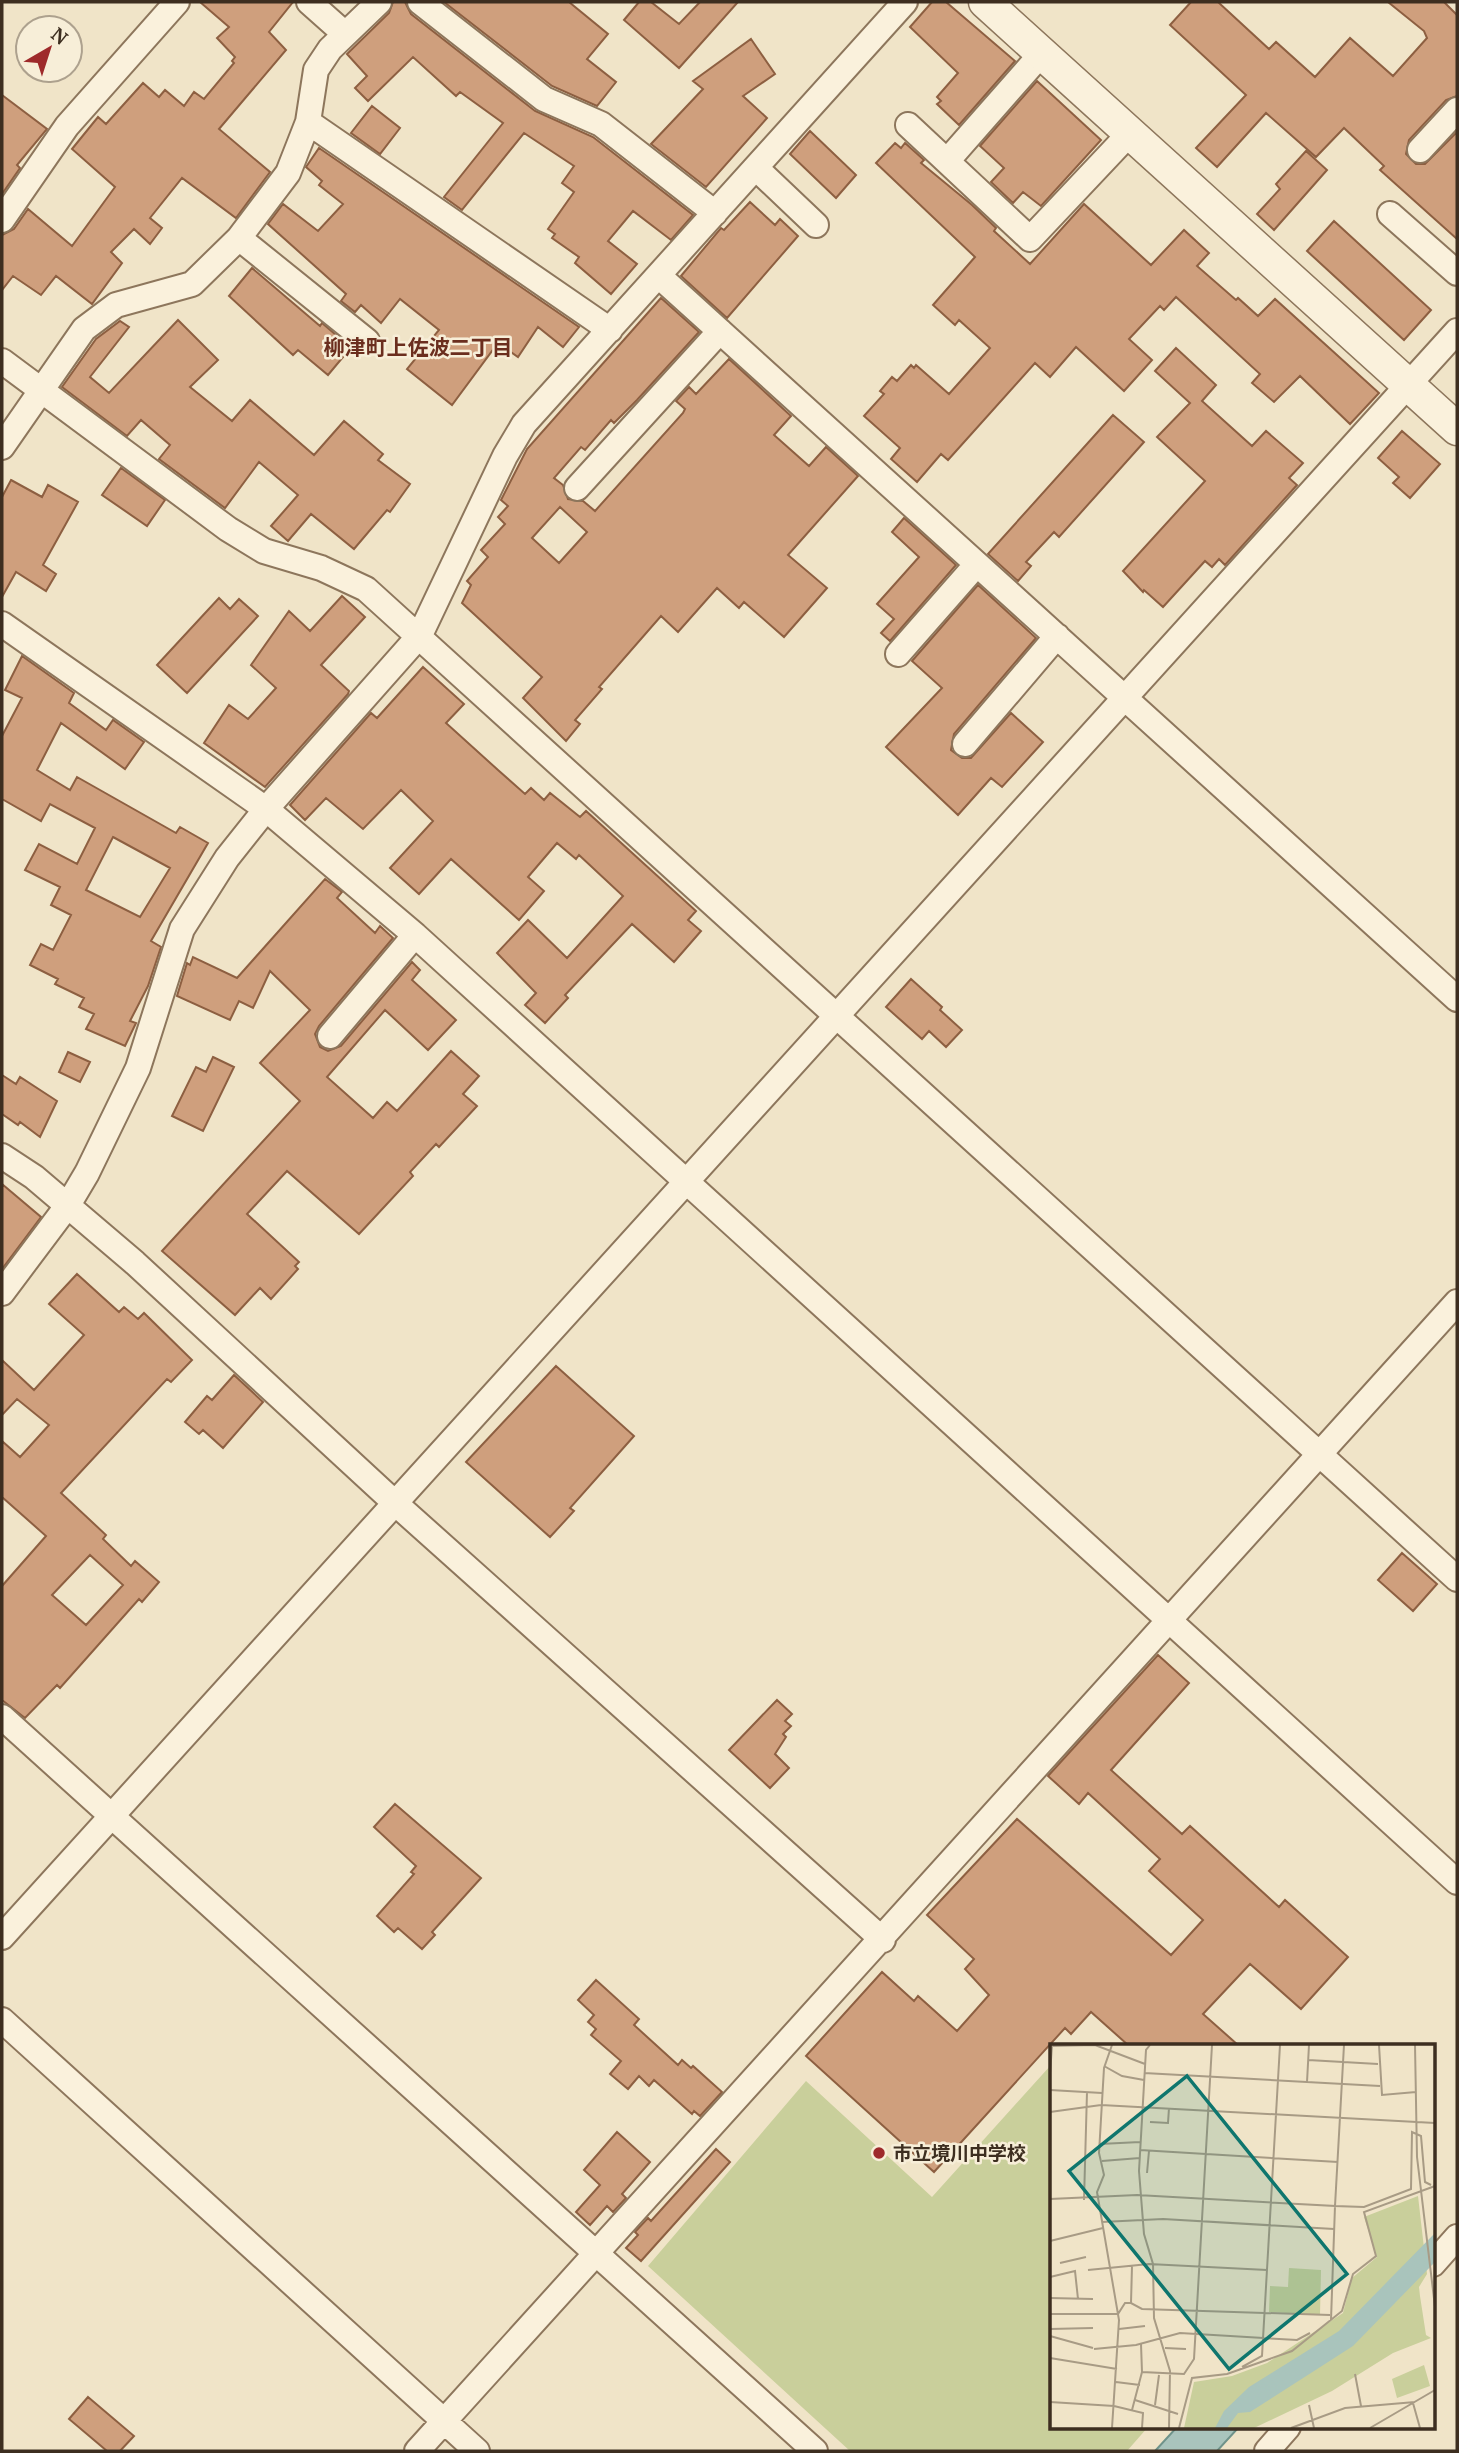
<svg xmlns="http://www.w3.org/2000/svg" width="1459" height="2453" viewBox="0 0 1459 2453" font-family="'PT Serif','Noto Sans JP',serif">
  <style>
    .green { fill: #c9cf9b }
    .water { fill: #a9c4bc; stroke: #6f938a; stroke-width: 2 }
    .building { fill: #cf9f7d; stroke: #8d5f41; stroke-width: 2; fill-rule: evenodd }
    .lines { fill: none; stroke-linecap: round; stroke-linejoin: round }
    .minor-casing { stroke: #8d765c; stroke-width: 28 }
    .tertiary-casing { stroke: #8d765c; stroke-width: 35 }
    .minor { stroke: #faf1dc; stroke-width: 24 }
    .tertiary { stroke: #faf1dc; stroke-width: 32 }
    .poi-dot { fill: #9e2a2b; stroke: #f7eed8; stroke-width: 2.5 }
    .labels { text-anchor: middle; stroke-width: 5; stroke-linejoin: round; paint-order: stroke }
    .poi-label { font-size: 19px; font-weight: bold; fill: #3d2e20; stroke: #f7eed8; text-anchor: start }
    .neighbourhood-label { font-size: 21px; font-weight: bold; fill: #6b2e1e; stroke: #f7eed8 }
    .inset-road { fill: none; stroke: #a89b85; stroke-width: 2 }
    .view { fill: #0f766e; fill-opacity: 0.15; stroke: #0f766e; stroke-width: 3.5 }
    .inset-edge { fill: none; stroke: #3d2e20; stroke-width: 3.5 }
  </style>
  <rect width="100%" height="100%" fill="#f0e4c8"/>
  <path class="green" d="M1051 2065V2427H1148L1127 2451H850L648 2266 806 2081 932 2197Z"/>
  <path class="water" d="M1177 2427H1239L1217 2451H1155Z"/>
  <path class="building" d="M200 2H293L269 32 286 50 219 129 270 172 236 218 182 178 150 218 162 228 150 244 134 229 111 252 122 263 92 304 56 276 41 295 13 276 2 290V235L14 229 28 209 72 246 115 187 72 149 98 117 106 124 143 83 159 97 165 90 184 106 194 92 204 99 234 63 232 61 235 57 217 38 229 27Z
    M393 2H405L411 14 535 111 593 137 693 215 671 240 633 211 608 241 637 264 611 294 575 263 579 257 552 238 555 234 548 229 574 192 562 183 574 166 524 133 462 210 444 197 503 123 460 92 456 96 413 57 368 101 355 88 367 76 347 54 389 13Z
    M444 2H569L608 34 587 59 616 82 597 106 552 86Z
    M639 2H651L679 24 700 2H738L679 68 624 20Z
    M932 2H946L1015 61 959 125 937 104 941 101 937 97 958 73 910 27Z
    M1191 2H1218L1269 49 1276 42 1315 77 1350 38 1393 76 1427 38 1424 31 1388 2H1444L1457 15V96L1446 100 1409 140 1406 154 1416 164H1425L1457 132V239L1380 170 1384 166 1344 128 1316 157 1266 113 1217 167 1196 148 1246 95 1170 25Z
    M751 39 775 74 743 96 767 118 706 187 651 144 703 89 693 81Z
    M1037 81 1101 140 1041 206 1023 192 1013 203 991 182 1004 168 980 146Z
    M2 95 47 129 17 165 20 168 2 194Z
    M372 106 400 128 380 154 351 133Z
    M810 131 856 175 836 198 790 154Z
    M895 143 901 148 905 143 924 160 921 163 972 205 996 228 994 231 1030 264 1084 204 1151 265 1184 230 1209 253 1197 266 1236 300 1238 298 1258 316 1275 299 1379 393 1350 424 1300 376 1274 402 1252 383 1260 374 1176 297 1164 310 1160 306 1129 339 1152 360 1124 391 1076 347 1050 377 1035 363 948 460 941 454 917 482 891 459 900 448 864 416 884 394 880 391 892 377 897 381 911 365 914 368 916 365 949 394 990 348 959 320 955 325 933 305 975 257 876 163Z
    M319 148 579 327 563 347 538 327 518 357 498 343 452 405 407 369 439 330 400 299 381 323 361 305 355 312 341 301 346 294 268 224 283 204 318 231 343 204 319 185 322 181 306 167Z
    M1306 151 1327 170 1274 230 1257 214 1280 189 1276 184Z
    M750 202 775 225 780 219 798 236 727 318 681 276 721 228 724 230Z
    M1334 221 1431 310 1404 340 1307 251Z
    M252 268 320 326 322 323 336 335 333 338 348 351 328 375 298 350 293 355 229 296Z
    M661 298 699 332 637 400 614 423 611 420 585 450 581 447 554 478 563 485 568 499 583 501 595 511 683 413 685 409 676 401 689 387 696 394 729 359 791 416 774 435 809 466 826 447 858 476 788 555 827 588 784 637 744 602 739 608 717 588 678 632 661 616 599 687 602 689 575 720 580 724 566 741 523 698 542 677 462 603 471 585 467 581 488 557 481 550 505 524 498 517 508 506 501 500 527 449ZM560 507 587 532 559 563 532 538Z
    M178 320 218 360 190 387 232 421 250 400 314 455 344 421 383 454 378 460 410 484 390 512 387 510 354 549 311 514 288 541 271 526 298 495 259 462 225 508 159 459 170 445 141 420 127 436 62 387 96 339 120 321 129 327 90 377 109 393Z
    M1176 348 1216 385 1202 401 1252 446 1266 431 1303 463 1289 478 1297 485 1225 565 1219 559 1212 567 1205 561 1163 607 1144 590 1143 592 1123 571 1205 481 1157 437 1190 403 1155 371Z
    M1113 415 1144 442 1059 537 1054 532 1026 562 1031 566 1018 581 988 554Z
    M1402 431 1440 464 1410 498 1393 483 1399 477 1378 458Z
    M121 468 165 500 147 526 102 495Z
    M11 480 42 497 48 485 78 502 43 565 56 574 46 591 16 572 2 597V497Z
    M904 518 956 565 890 641 881 633 894 619 877 604 919 557 892 532Z
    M978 585 1036 638 954 734 951 750 962 758H971L1011 713 1043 742 1002 787 991 778 958 815 886 747 942 688 912 661Z
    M342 596 365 617 321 665 349 691 348 694 265 787 204 743 229 705 248 719 276 688 251 665 289 611 310 631Z
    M219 598 230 609 239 599 258 616 187 693 157 665Z
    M22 656 74 693 69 703 106 730 113 720 144 742 125 769 61 723 37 770 70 790 77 777 176 833 180 827 208 843 151 941 161 947 148 986 130 1021 136 1023 125 1046 86 1029 94 1014 79 1007 84 998 55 984 58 979 30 965 41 944 53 950 71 915 51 905 60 887 25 870 39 844 77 864 95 828 50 804 41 821 2 799V736L22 698 5 690ZM113 837 170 868 140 917 86 890Z
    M423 667 464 704 446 723 498 770 525 794 531 788 544 800 550 793 580 817 586 811 696 911 688 920 701 931 674 962 632 924 565 995 568 998 545 1023 525 1005 536 993 497 953 528 920 567 958 623 896 579 855 576 859 557 843 528 877 544 891 519 920 451 859 419 894 390 868 433 821 401 790 363 829 326 798 305 820 290 805 371 713 377 718Z
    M325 879 342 892 337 898 375 933 380 926 393 938 319 1026 315 1034 320 1047 328 1051 341 1046 412 962 420 970 412 980 456 1020 428 1050 385 1010 327 1077 373 1118 387 1102 397 1111 451 1051 479 1076 463 1094 477 1106 439 1147 436 1144 410 1172 413 1176 359 1234 287 1171 247 1214 299 1262 295 1266 298 1269 271 1299 260 1288 235 1315 162 1251 300 1101 260 1063 310 1010 270 971 253 1008 239 1001 230 1020 177 996 187 963 190 965 193 957 237 978Z
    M911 979 942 1007 940 1010 962 1030 946 1047 929 1031 922 1039 886 1007Z
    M68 1052 90 1062 80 1082 59 1072Z
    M213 1057 234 1067 203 1131 172 1116 196 1067 206 1072Z
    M2 1075 16 1084 20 1077 57 1101 40 1137 20 1122 18 1125 2 1114Z
    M2 1184 41 1217 2 1269Z
    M77 1274 119 1312 124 1307 138 1319 144 1313 192 1360 171 1382 167 1379 61 1493 106 1535 103 1539 131 1566 135 1561 159 1582 142 1602 139 1599 60 1688 57 1685 25 1718 2 1700V1586L46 1536 2 1497V1441L20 1457 49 1425 17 1399 2 1415V1360L34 1390 84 1335 49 1304ZM90 1555 123 1585 86 1625 52 1595Z
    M556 1366 634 1436 570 1508 574 1511 550 1537 466 1462Z
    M234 1375 263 1402 223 1448 203 1430 199 1434 185 1422 207 1396 212 1400Z
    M1402 1553 1437 1584 1413 1611 1378 1580Z
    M1158 1655 1189 1683 1111 1770 1182 1834 1190 1826 1279 1907 1285 1900 1348 1957 1301 2009 1250 1964 1203 2014 1238 2045H1128L1091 2012 1071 2034 1065 2028 934 2172 806 2056 882 1972 914 2001 918 1996 957 2031 989 1995 965 1969 974 1959 927 1915 1017 1819 1171 1955 1203 1920 1149 1871 1160 1859 1088 1793 1079 1804 1048 1776Z
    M777 1700 792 1714 785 1721 791 1726 783 1734 786 1737 775 1754 789 1768 770 1788 729 1750Z
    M395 1804 481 1878 432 1932 435 1935 422 1949 398 1928 394 1932 377 1916 414 1874 411 1872 416 1866 374 1827Z
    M596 1980 639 2019 634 2025 678 2065 682 2060 691 2068 693 2066 722 2092 700 2116 694 2111 692 2114 654 2080 649 2086 639 2076 628 2089 610 2074 621 2061 591 2035 596 2029 588 2022 594 2015 578 2000Z
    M617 2132 650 2162 622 2194 626 2198 613 2212 607 2206 590 2225 576 2212 600 2185 584 2170Z
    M716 2149 730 2162 641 2261 626 2248 638 2235 635 2232 648 2218 651 2221Z
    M88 2397 134 2436 120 2451H107L69 2419Z"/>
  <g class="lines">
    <g class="minor-casing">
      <path id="minor" d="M309 2 345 34
        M420 2 544 99 601 124 715 213
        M308 122 610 330
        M908 125 1030 239 1130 133
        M1420 150 1457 110
        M948 160 1042 53
        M756 168 816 225
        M1390 214 1457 273
        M2 220 67 126 177 2
        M239 238 367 341
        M659 276 1457 999
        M2 361 228 529 264 551 321 568 366 589 1457 1579
        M2 447 84 329 116 305 192 284 239 238 288 173 308 122 316 70 330 49 379 2
        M577 488 720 331
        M2 624 266 809 415 935 1457 1882
        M898 654 977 564
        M965 744 1057 636
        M330 1036 415 935
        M2 1156 34 1177 135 1263 395 1503 883 1940
        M2 1293 68 1205 87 1173 138 1068 182 929 227 858 266 809 420 635 505 456 524 424 905 2
        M2 1717 815 2451
        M2 1937 1457 331
        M2 2020 477 2451
        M1433 2264 1457 2237
        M417 2451 1457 1302
        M1267 2451 1288 2427"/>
    </g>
    <g class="tertiary-casing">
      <path id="tertiary" d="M985 2 1457 429"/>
    </g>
    <use href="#minor" class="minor"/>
    <use href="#tertiary" class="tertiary"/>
  </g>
  <circle class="poi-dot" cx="879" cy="2153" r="7"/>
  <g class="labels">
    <g class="poi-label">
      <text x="893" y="2160">市立境川中学校</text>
    </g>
    <g class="neighbourhood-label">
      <text x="418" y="355">柳津町上佐波二丁目</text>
    </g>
  </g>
  <g transform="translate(1050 2044)">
    <rect width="385" height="385" fill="#f0e4c8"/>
    <path d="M368 152 377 230 369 243 370 252 376 291 381 294 343 309 282 347 204 384H134L144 338 182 332 217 319 293 269 302 234 327 213 314 173ZM239 224 271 226 270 271 219 268 220 242 238 243ZM374 321 380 342 347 354 342 335Z" fill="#c9cf9b"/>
    <path d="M385 189V218L303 302 200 368 188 369 177 384H165L174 367 199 343 289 287Z" fill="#a9c4bc"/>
    <path class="inset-road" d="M100 1 96 6 89 127 94 190 103 220 104 274 120 327 119 384M294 1 285 162 314 163 361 145 362 88 371 92 375 138 381 141M329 1 332 51 366 48M365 1 367 113 385 263M0 2 45 1 95 20M258 16 328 20M54 22 72 32 94 36M0 29 2 2M94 29 330 42M257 38 259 1M0 46 52 49M0 68 51 61 385 79M100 78 118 79 119 64M50 100 90 98M90 106 288 118M52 117 90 114M97 129 99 107M0 155 87 151 285 162 281 276M34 156 37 48M52 178 113 175 284 185M0 197 53 184M10 219 36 213M38 226 99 220 217 226M0 233 25 227 28 255M0 254 43 255M81 259 82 222M0 270H68L75 259H81L92 265 280 271M0 285 43 284M69 285 95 282M0 292 43 304M91 300 92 328 134 330 144 315 162 1M115 304 136 305M44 305 86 301 130 289 247 296 260 289M0 314 67 325M192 323 212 312 230 1M305 330 311 362M66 338 90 341M85 356 128 370M0 358 64 362 93 369 92 384M363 359 370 384M105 361 109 331M259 361 264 384M82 366 92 328M62 384 69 276 47 148 54 131 49 109 54 24 62 1M129 384 142 334 177 330 242 307 292 267 303 230 326 212 314 168 385 142M241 384 295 364 365 358M320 384 385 346"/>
    <path class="view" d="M137 32 297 230 179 325 19 127Z"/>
    <rect width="385" height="385" class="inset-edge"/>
  </g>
  <rect width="1459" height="2453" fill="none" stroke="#3d2e20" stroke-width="7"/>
  <g transform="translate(49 49) rotate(39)"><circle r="33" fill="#f7eed8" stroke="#ada18e" stroke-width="2"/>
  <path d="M0-5L12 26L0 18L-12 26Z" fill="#9e2a2b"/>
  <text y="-10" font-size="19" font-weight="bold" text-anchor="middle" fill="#3d2e20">N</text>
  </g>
</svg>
